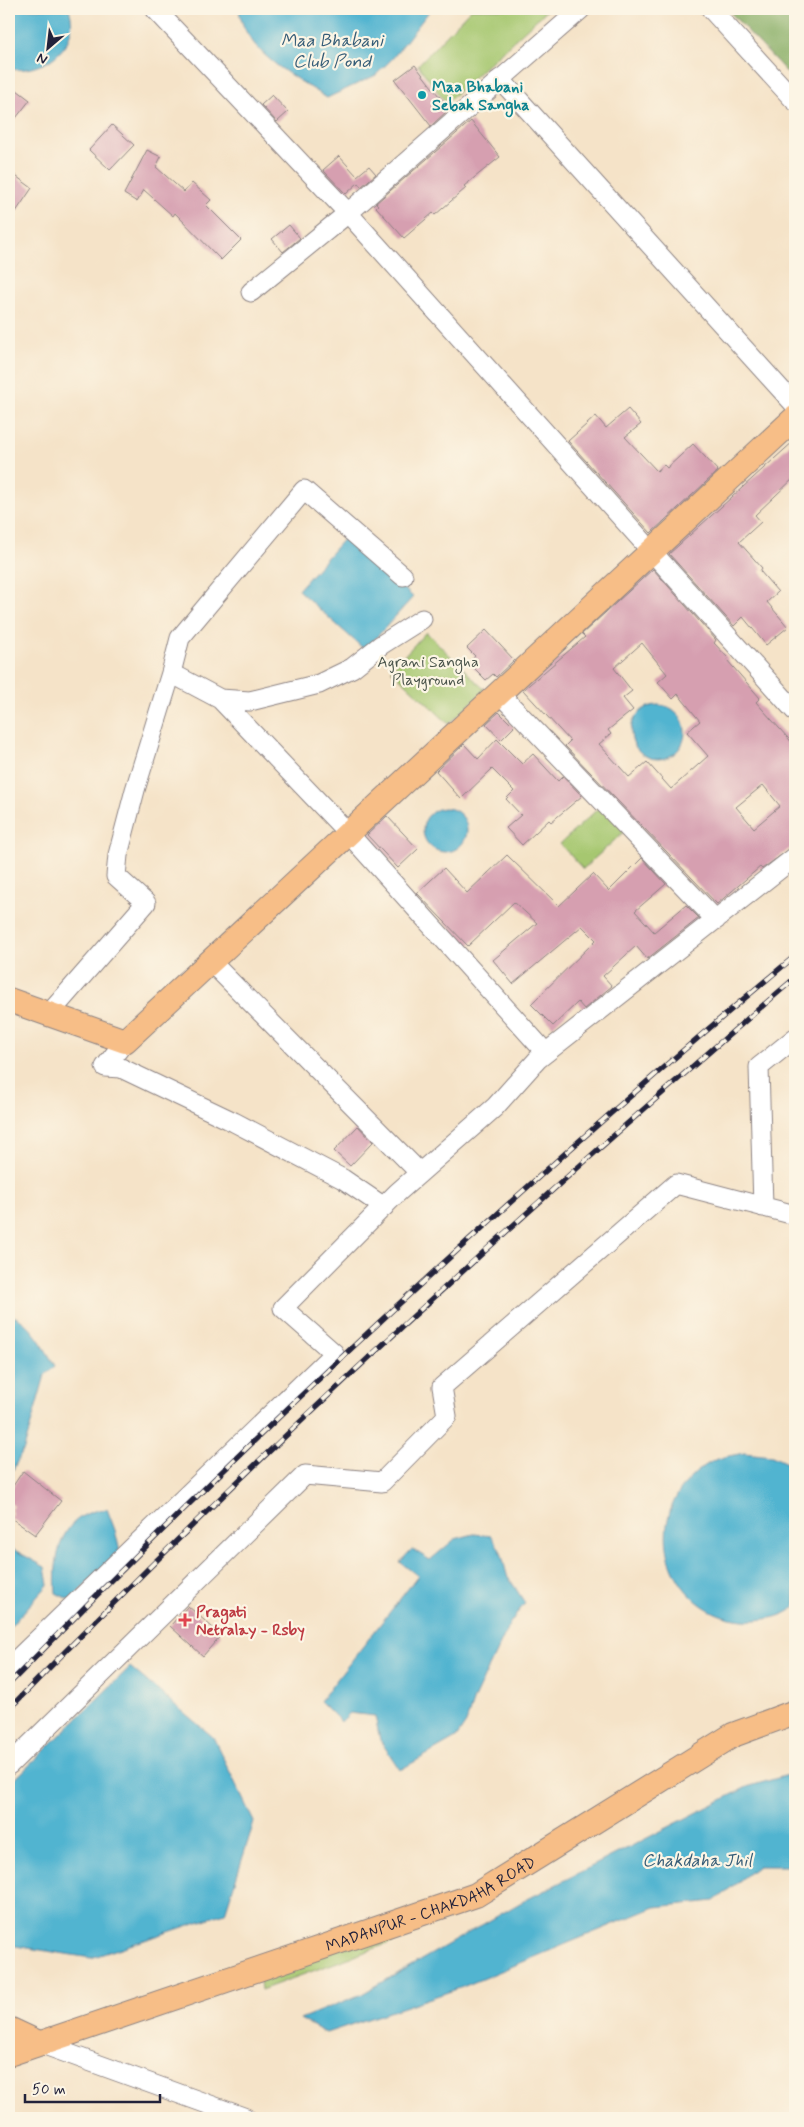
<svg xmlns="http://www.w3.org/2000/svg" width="804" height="2127" viewBox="0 0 804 2127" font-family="Mynerve,sans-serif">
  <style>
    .green { fill: #a6c76f; stroke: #647455 }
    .forest { fill: #84ac62; stroke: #53674e }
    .water { fill: #51b4d0; stroke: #3a6b86 }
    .building { fill: #d69fb0; fill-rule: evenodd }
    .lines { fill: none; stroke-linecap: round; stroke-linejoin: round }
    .minor-casing { stroke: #8c8282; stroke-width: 21 }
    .major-casing { stroke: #8c8282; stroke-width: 26 }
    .minor { stroke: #fff; stroke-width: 19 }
    .major { stroke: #f7be87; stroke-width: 24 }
    .rail-casing { stroke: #22223b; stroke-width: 5.5 }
    .rail { stroke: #fcf5e5; stroke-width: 4; stroke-dasharray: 11; stroke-linecap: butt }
    .culture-dot { fill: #0f9aa8; stroke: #fcf5e5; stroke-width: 2 }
    .health-dot { fill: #e0444e; stroke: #fcf5e5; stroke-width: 2 }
    .labels { text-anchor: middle; stroke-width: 4.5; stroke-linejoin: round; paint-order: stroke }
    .culture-label { font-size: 16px; font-weight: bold; fill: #0d838f; stroke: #fcf5e5; text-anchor: start }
    .park-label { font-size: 16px; fill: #4a544b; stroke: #fcf5e5 }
    .health-label { font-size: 16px; font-weight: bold; fill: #be3a42; stroke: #fcf5e5; text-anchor: start }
    .street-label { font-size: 16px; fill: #22223b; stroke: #fcf5e5 }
    .water-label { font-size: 18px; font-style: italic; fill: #355c77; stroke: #fcf5e5 }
  </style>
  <rect width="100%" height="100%" fill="#fcf5e5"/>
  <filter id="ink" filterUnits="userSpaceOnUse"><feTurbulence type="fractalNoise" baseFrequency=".02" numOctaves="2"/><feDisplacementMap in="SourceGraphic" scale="10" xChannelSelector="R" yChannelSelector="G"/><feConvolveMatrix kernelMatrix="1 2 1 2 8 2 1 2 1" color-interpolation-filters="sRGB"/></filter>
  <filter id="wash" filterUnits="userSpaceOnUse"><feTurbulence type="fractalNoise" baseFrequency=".0096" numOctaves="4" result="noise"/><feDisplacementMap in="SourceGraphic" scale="20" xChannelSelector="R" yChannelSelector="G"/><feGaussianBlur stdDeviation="1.12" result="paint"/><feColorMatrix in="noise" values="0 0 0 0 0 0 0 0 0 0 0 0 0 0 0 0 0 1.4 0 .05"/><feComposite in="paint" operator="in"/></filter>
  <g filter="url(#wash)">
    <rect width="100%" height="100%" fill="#f5e3c8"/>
    <path class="green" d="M471 9H548L446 103 418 65Z
      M426 632 485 690 449 724 391 670Z
      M605 802 628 828 583 869 560 844Z
      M389 1930 395 1941 261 1990 259 1973Z"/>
    <path class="forest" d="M727 9H795V81Z"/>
    <path class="water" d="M9 9H69C82 47 43 74 9 69Z
      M239 9H431L392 59 376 75 327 98C294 76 244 53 239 9Z
      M346 536 413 597 365 650 298 590Z
      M631 732a27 27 0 1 1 54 0a27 27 0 1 1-54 0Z
      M423 830a22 22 0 1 1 44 0a22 22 0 1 1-44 0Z
      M9 1315C29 1318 45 1349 55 1366L45 1375 24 1449 9 1477Z
      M744 1453 772 1456 795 1467V1607C785 1616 769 1619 756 1620 683 1625 639 1541 685 1484 693 1474 705 1464 718 1459 726 1456 735 1455 744 1453Z
      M107 1509 115 1530 120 1552 70 1600 56 1593C53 1555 61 1512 107 1509Z
      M474 1534 492 1536 501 1552 507 1575 525 1603 510 1623 474 1699 466 1723 456 1738 400 1770 380 1740 375 1716 350 1713 341 1722 320 1701 418 1576 400 1562 412 1549 430 1560 455 1539Z
      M9 1547 45 1567 48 1585 9 1628Z
      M130 1667 213 1737 254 1822 225 1913 91 1958 9 1945V1785Z
      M795 1773V1866H758L714 1901 655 1907 460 1988 326 2033 300 2019 362 1994 520 1903 747 1787Z"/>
    <g id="blocks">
      <path class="building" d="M415 65 449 109 431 126 395 80Z
        M9 84 30 100 9 127Z
        M272 95 288 112 277 122 261 105Z
        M471 121 500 157 464 186 466 188 435 215 433 213 404 238 376 207 378 205 376 203Z
        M112 125 134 145 110 170 89 150Z
        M147 150 161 157 156 167 184 192 192 183 211 200 206 205 241 240 221 260 175 213 173 216 144 190 137 202 124 194Z
        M339 156 357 176 369 166 376 174 361 187 358 183 346 194 323 170Z
        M9 171 32 188 9 222Z
        M289 225 300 238 283 252 272 239Z
        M628 409 641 424 625 437 657 471 664 465 667 468 693 444 718 471 651 533 568 441 596 416 606 428Z
        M795 440V477L755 515 761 522 739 542 762 568 760 571 778 592 767 602 788 627 766 645 743 617 734 626 669 554Z
        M653 569 716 640 714 643 728 658 727 660 760 698 756 702 795 746V845L762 869 760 867 717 904 565 746 570 741 523 690 585 637 582 634ZM642 643 667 674 658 682 673 699 678 694 700 721 687 732 708 756 671 789 647 762 629 777 599 744 611 734 608 730 633 710 623 698 632 691 614 668ZM763 785 780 806 754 828 736 807Z
        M486 630 514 660 496 677 493 674 486 680 469 663 475 656 467 648Z
        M499 712 514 727 501 740 486 724Z
        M497 739 522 764 533 754 558 781 563 776 582 796 551 822 549 820 522 845 506 828 521 815 506 799 514 791 492 769 461 799 436 771 464 744 478 759Z
        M387 816 418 849 398 868 367 835Z
        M507 855 559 906 593 874 609 891 642 858 666 884 635 911 654 932 686 905 699 918 647 959 636 946 603 976 612 986 584 1009 578 1002 553 1026 531 1004 596 940 582 926 513 984 493 960 537 923 514 902 468 946 417 893 444 868 467 893Z
        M358 1126 373 1142 350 1166 334 1151Z
        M23 1471 61 1501 35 1535 11 1518 13 1514 11 1511 14 1506 9 1502V1492Z
        M188 1606 221 1635 203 1656 170 1626Z"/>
    </g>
  </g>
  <g filter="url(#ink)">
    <use href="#blocks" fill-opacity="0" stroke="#8c8282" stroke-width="1"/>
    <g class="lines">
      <g class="minor-casing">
        <path id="minor" d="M155 9 348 213 795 711
          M711 9 795 101
          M500 79 795 405
          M251 292 348 213 581 9
          M422 619 381 645 352 668 319 684 250 701 220 699 349 834 546 1053
          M171 673 220 699
          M500 694 716 920
          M211 962 420 1173
          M49 1014 146 903 116 876 118 855 135 790 171 673 180 638 304 490 403 576
          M125 1041 105 1067 121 1068 234 1122 343 1179 384 1207
          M763 1207 759 1067 795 1038
          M9 1667 334 1353 283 1308 397 1193 495 1107 538 1059 795 857
          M9 1765 305 1475 382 1482 447 1416 442 1387 676 1184 795 1215
          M39 2043 246 2118"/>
      </g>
      <g class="major-casing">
        <g id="major">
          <path d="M9 1000 125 1041 795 418"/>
          <path d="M9 2029 39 2043"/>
          <path id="s1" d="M9 2054 476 1895 733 1735 795 1712"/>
        </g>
      </g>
      <use href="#minor" class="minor"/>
      <use href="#major" class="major"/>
      <g class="rail-casing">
        <path id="rail" d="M9 1684C258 1429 521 1184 795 956
          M9 1709C258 1452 523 1211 795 978"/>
      </g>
      <use href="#rail" class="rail"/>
    </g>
  </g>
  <circle class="culture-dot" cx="422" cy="95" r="5"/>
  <path class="health-dot" d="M182.5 1612.5h5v5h5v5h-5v5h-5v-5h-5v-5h5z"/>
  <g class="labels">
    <g class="culture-label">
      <text x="432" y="92">Maa Bhabani<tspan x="432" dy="18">Sebak Sangha</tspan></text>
    </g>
    <g class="park-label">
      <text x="428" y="667">Agrani Sangha<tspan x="428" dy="18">Playground</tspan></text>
    </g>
    <g class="health-label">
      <text x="196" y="1617">Pragati<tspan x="196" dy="18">Netralay - Rsby</tspan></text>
    </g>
    <g class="street-label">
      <text dy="6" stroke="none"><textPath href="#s1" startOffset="448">MADANPUR - CHAKDAHA ROAD</textPath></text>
    </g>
    <g class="water-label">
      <text x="332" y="46">Maa Bhabani<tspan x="332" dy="21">Club Pond</tspan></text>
      <text x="697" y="1866">Chakdaha Jhil</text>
    </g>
  </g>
  <rect width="804" height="2127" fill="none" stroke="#fcf5e5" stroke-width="30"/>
  <g transform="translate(48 48) rotate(208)" stroke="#fcf5e5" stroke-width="4" paint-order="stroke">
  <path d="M0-4L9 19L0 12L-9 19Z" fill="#22223b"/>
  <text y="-8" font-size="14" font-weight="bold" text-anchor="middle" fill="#22223b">N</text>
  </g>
  <path d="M25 2094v8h135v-8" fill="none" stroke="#22223b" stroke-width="2.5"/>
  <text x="32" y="2094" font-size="15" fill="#22223b" stroke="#fcf5e5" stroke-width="4" paint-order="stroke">50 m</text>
</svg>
